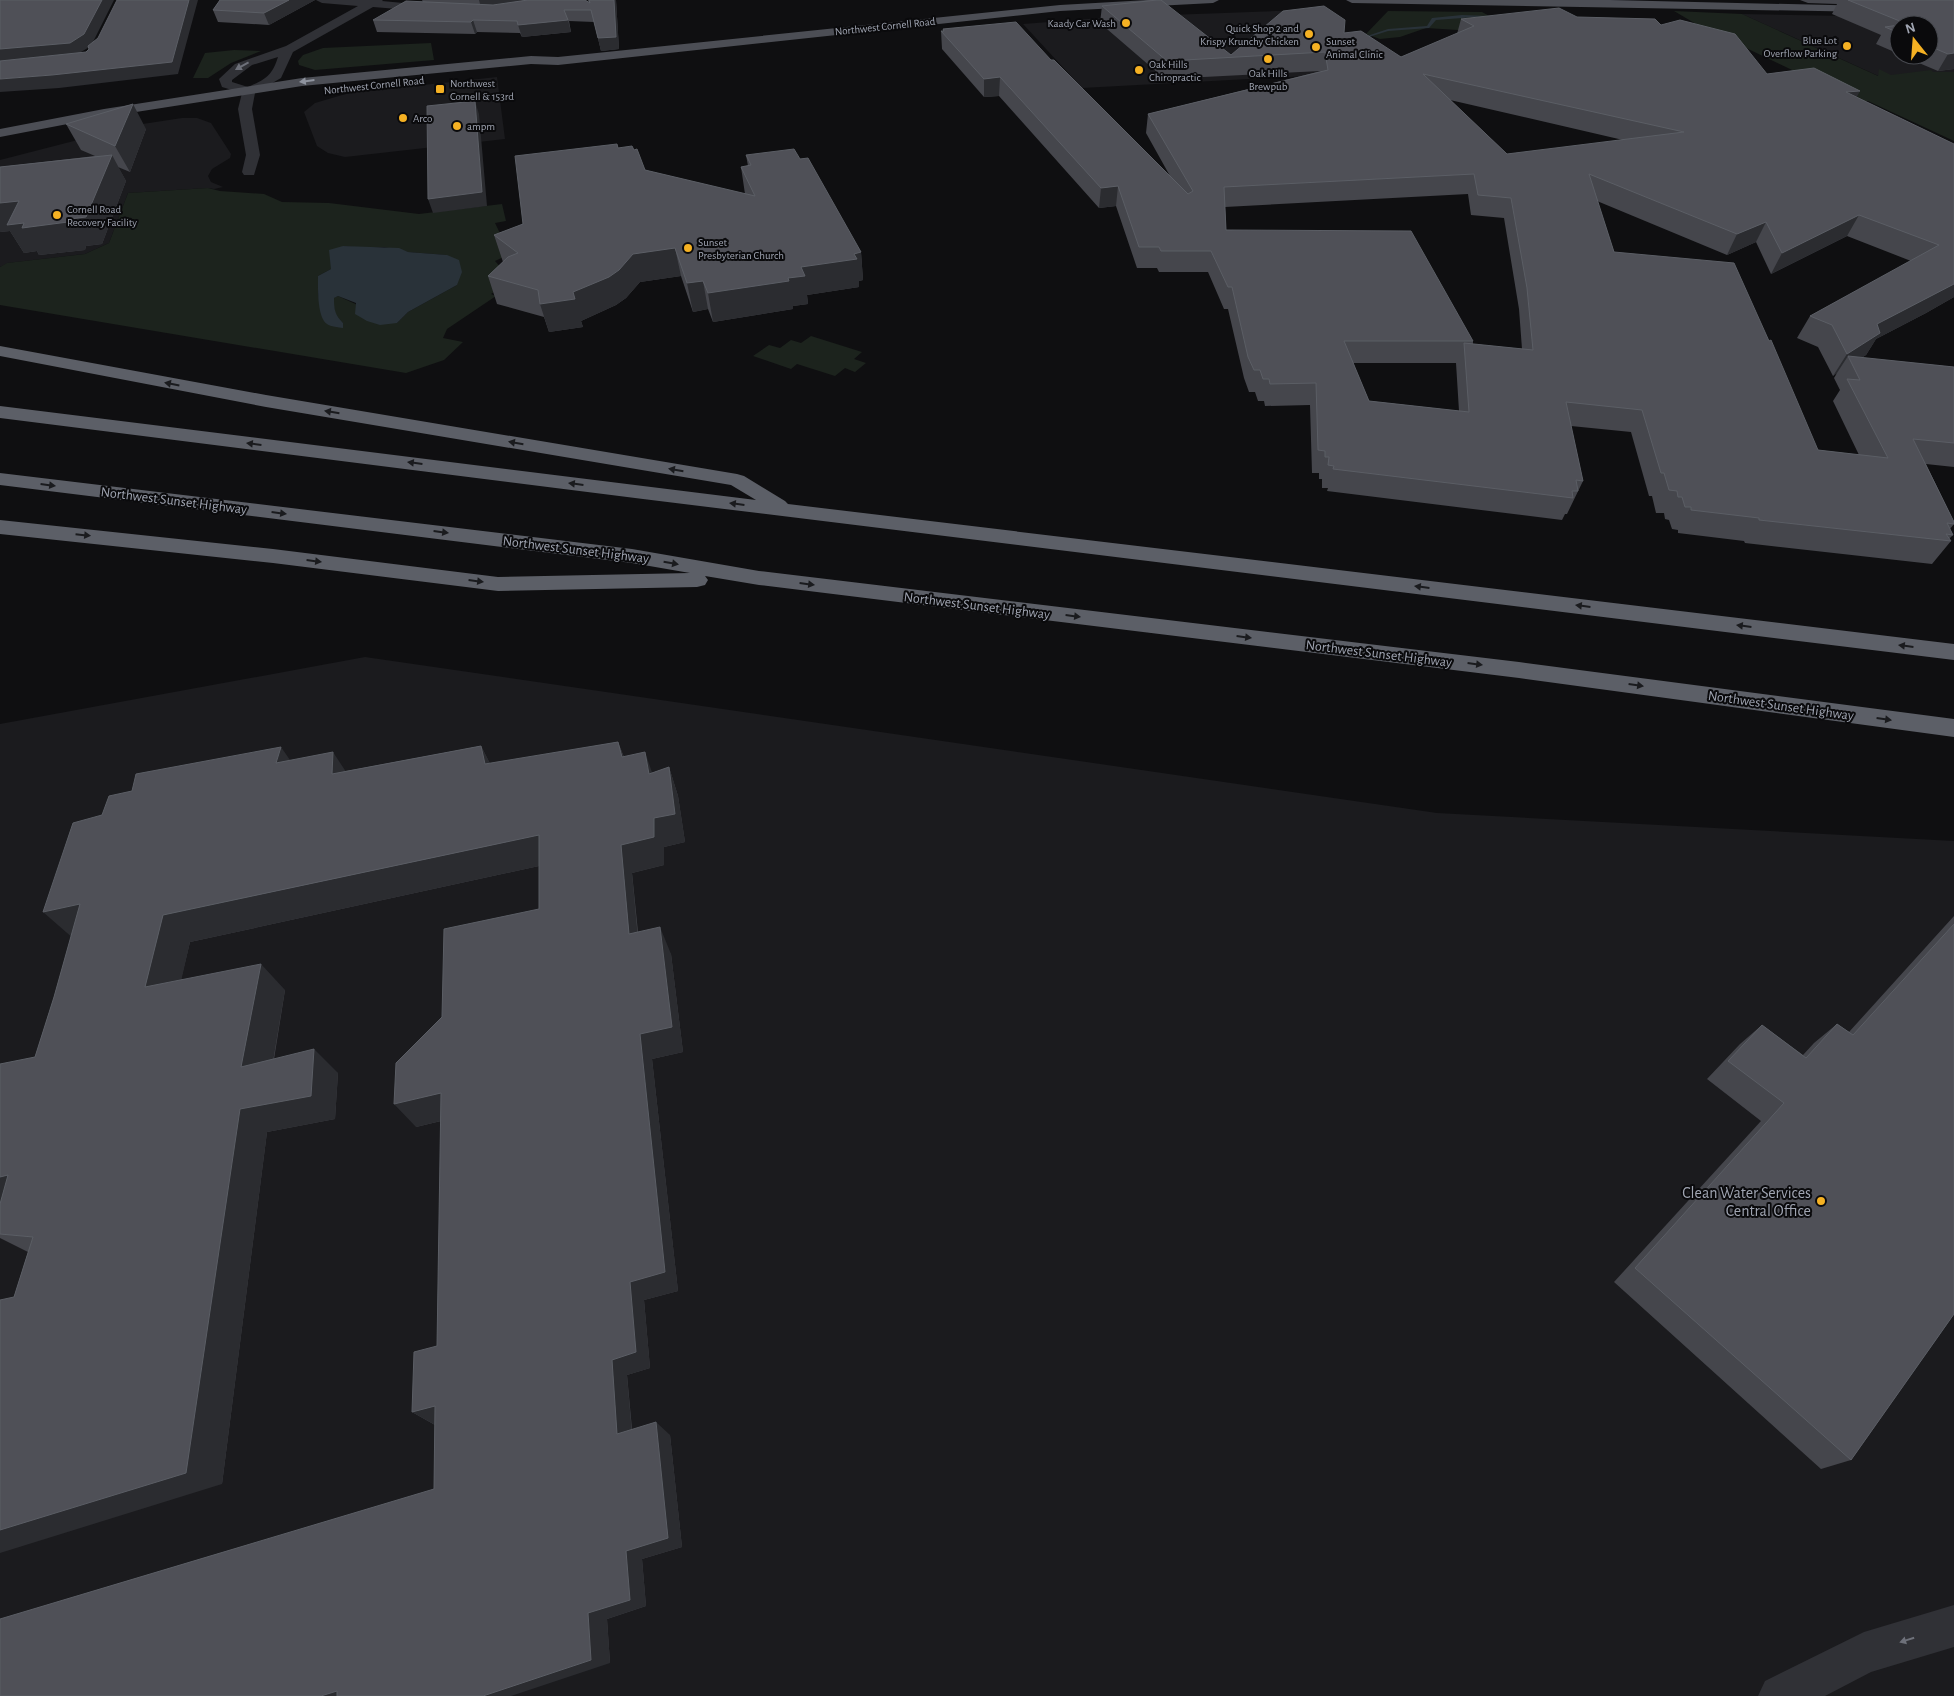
<svg xmlns="http://www.w3.org/2000/svg" width="1954" height="1696" viewBox="0 0 1954 1696" font-family="'Alegreya Sans',sans-serif">
  <style>
    .built { fill: #1b1b1e; fill-rule: evenodd }
    .green { fill: #1c231d; fill-rule: evenodd }
    .water { fill: #293239 }
    .lines { fill: none; stroke-linecap: round; stroke-linejoin: round }
    .stream { fill: #293239; fill-rule: evenodd }
    .minor { fill: #303136; fill-rule: evenodd }
    .major { fill: #4c4e55; fill-rule: evenodd }
    .highway { fill: #5c5f67; fill-rule: evenodd }
    .wall { fill: #45464c; fill-rule: evenodd }
    .shaded-wall { fill: #2b2c30 }
    .building { fill: #4f5057; stroke: #5b5e65; fill-rule: evenodd }
    .oneway { fill: #6e717a }
    .oneway2 { fill: #8f949f }
    .oneway3 { fill: #1a1b1e }
    .poi-dot { fill: #f5b123; stroke: #0a0a0c; stroke-width: 2 }
    .labels { text-anchor: middle; stroke-width: 4; stroke-linejoin: round; paint-order: stroke }
    .far-poi-label { font-size: 11px; fill: #a0a5b2; stroke: #0a0a0c; text-anchor: start }
    .far-street-label { font-size: 11px; fill: #a0a5b2; stroke: #0a0a0c }
    .street-label { font-size: 14px; fill: #a0a5b2; stroke: #0a0a0c }
    .near-poi-label { font-size: 16px; fill: #a0a5b2; stroke: #0a0a0c; text-anchor: end }
  </style>
  <rect width="100%" height="100%" fill="#0f0f11"/>
  <path class="built" d="M1276 11 1311 12 1400 71 1082 88 1023 24 1114 17Z
    M1742 14 1954 18V110L1885 79ZM1899 25H1929V55H1899Z
    M497 77 505 139 345 157 328 153 317 146 304 112 315 103 349 93Z
    M182 118H197L211 123 231 154 230 158 212 169 208 176 211 182 223 187 214 189 208 188 128 193 109 243 85 254 8 263 0 267V160L136 125Z
    M365 657 1437 813 1954 841V1696H0V724Z"/>
  <path class="green" d="M1388 11 1482 12 1511 28 1474 31 1426 28 1400 37 1380 39 1366 34Z
    M1674 11 1742 14 1878 76 1879 69 1891 75 1931 70 1933 72H1954V141L1868 101H1857L1696 24Z
    M431 43 434 60 315 70 299 65 298 61 303 55 323 48Z
    M234 50 261 51 231 63 208 78H193L205 53Z
    M208 188 220 191 264 194 282 202 329 203 419 214 502 204 506 221 495 223 510 254 495 261 512 280 491 294 496 296 447 329 443 338 463 342 444 360 406 373 0 305V267L7 263 85 254 109 243 128 193ZM343 246 365 248 384 247 408 252 446 255 457 285 408 312 397 323 338 296 333 298 335 316 343 323 324 320 318 294V276L331 269Z
    M811 336 862 352 854 359 866 363 855 372 845 368 835 376 797 364 791 369 753 356 769 345 780 348 791 340 801 343Z"/>
  <path class="water" d="M343 246 399 248 408 252 447 255 459 260 462 272 457 285 408 312 397 323 380 325 367 321 355 314 356 303 338 296 334 298C334 310 335 315 343 323V328C338 327 331 327 327 324 317 317 318 288 318 276L331 269 329 250Z"/>
  <g class="lines">
    <path class="stream" d="M1462 15 1488 16 1436 20 1429 28 1388 31 1369 37 1367 36 1388 29 1427 26 1432 18Z"/>
    <path class="minor" d="M316 0H383L382 1 435 6 441 9 435 12 373 7 293 52 281 78 255 93 252 109 260 155 254 175H244L242 172 246 155 238 109 242 93 222 87 219 79 235 64 286 46 358 6 322 3ZM278 57C272 76 266 79 248 87L232 82V80L252 65Z
      M1954 1605V1647L1871 1672 1825 1696H1758L1765 1681 1864 1632Z"/>
    <path class="major" d="M1148 0H1219L1213 3 1060 11 558 65 531 64 302 86 104 117 0 137V129L104 109 302 78 531 56 558 57 1060 5Z
      M1346 0H1610L1873 6 1879 9 1873 12 1352 3Z"/>
    <path class="highway" d="M0 346 266 395 737 474 744 476 785 501 788 504 1954 644V660L643 499 0 418V406L756 500 731 485 266 407 0 356Z
      M0 473 632 549 759 571 1519 662 1954 719V737L1519 678 759 585 705 576 708 580 705 585 697 587 498 591 273 563 0 534V520L273 549 498 577 690 573 632 563 0 485Z"/>
  </g>
  <path class="wall" d="M220 0H315L269 25 218 22 213 10Z
    M422 0H585L589 3 588 0H616L619 49 601 51 594 22 569 21 571 32 522 37 520 33 477 32 475 34 377 32 373 20 423 2Z
    M1800 0H1954V69L1938 71 1900 55H1929V25H1899V54L1876 44 1881 35 1832 14 1837 4 1808 3Z
    M1102 6 1231 55 1344 33 1401 57 1457 34 1461 19 1577 17 1661 25 1767 74 1856 97 1954 144V297L1926 313 1876 339 1866 355 1861 358 1954 367V467L1926 464 1954 522V524L1950 529 1953 535 1949 539 1951 541 1932 564 1745 543 1744 541 1678 533V530L1672 529 1669 520 1665 519 1664 513H1656L1652 496H1649L1631 432 1571 426 1583 481 1567 514H1565L1562 520 1327 491 1328 488H1322V479H1319V473H1312L1310 405 1265 406 1264 401H1258L1255 392H1249L1244 378 1228 309H1224L1208 272H1159L1157 268H1137L1116 206 1099 208 999 96 984 97 942 49 941 31H943V29L1051 60 1170 176 1146 133 1148 114 1321 71 1165 79 1100 23ZM1450 100 1623 140 1507 154ZM1468 194 1471 215 1504 218 1519 309 1522 349 1473 344V341L1226 230 1225 207ZM1597 201 1727 255 1756 242 1771 274 1847 236 1911 261 1810 316 1797 338 1818 347 1833 376 1837 373 1834 378 1840 390 1833 401 1859 455 1818 450 1614 252ZM1353 363H1456L1459 411 1369 401Z
    M66 124 146 129 130 172 118 167 126 181 102 244 86 246 85 250 39 255 37 251 24 253 10 231 0 232V167L95 156 81 150Z
    M618 148 634 150 645 170 745 194 741 167 748 166 746 155 800 159 861 252 863 280 859 281V287L807 295 808 304 793 306V309L713 322 708 309 693 312 681 276 640 282 626 298 616 305 581 321 583 327 549 332 544 317 497 304 488 276 503 262 494 235 523 224Z
    M618 742 624 757 652 773 669 767 678 796 685 842 664 847V865L632 873 638 932 671 954 683 1052 652 1059 678 1291 644 1300 650 1368 627 1375 632 1429 670 1435 682 1547 642 1559 646 1606 607 1619 610 1663 434 1489 435 1425 412 1412 437 1346 441 1121 416 1127 442 1017 539 909V866L190 942 181 979 285 990 274 1059 338 1073 335 1119 267 1132 222 1484 14 1297 28 1252 0 1238V1064L35 1057 54 997 71 937 102 815 290 760 346 771 481 746 490 764Z
    M1954 916V1314L1851 1460 1821 1469 1614 1282 1761 1121 1707 1079 1740 1044 1762 1025 1803 1055 1814 1043 1837 1024 1849 1032Z"/>
  <path class="shaded-wall" d="M102 0H114L91 46 76 55 0 62V49Z
    M189 0H198L178 74 59 88 0 92V79L52 75Z
    M289 0H315L269 25 264 13Z
    M479 0H527L481 8Z
    M614 0H616L619 49 601 51 598 38Z
    M473 20 477 32 475 34 471 22Z
    M568 20 571 32 522 37 518 25Z
    M1954 53V69L1938 71 1948 54Z
    M1000 77 999 96 984 97V79Z
    M1860 91 1850 110 1846 92Z
    M475 101 479 114 487 206 433 213 428 199Z
    M133 104 146 129 130 172 115 146Z
    M112 155 126 181 102 244 86 246 85 250 39 255 37 251 24 253 10 231 0 232V203L19 201 70 219Z
    M1118 186 1116 206 1099 208 1101 188Z
    M1859 215 1847 236 1771 274 1782 253Z
    M1766 222 1756 242 1727 255 1737 234Z
    M675 248 681 276 640 282 626 298 616 305 581 321 583 327 549 332 540 304 573 292 633 254Z
    M861 252 863 280 859 281V287L807 295 808 304 793 306V309L713 322 708 293 788 278 801 267Z
    M703 281 708 309 693 312 687 283Z
    M1954 284V297L1926 313 1876 339 1866 355 1852 364 1848 356 1837 373 1833 376 1847 354 1877 324Z
    M618 742 629 771 622 757Z
    M481 746 496 775 485 764Z
    M281 747 301 776 276 763Z
    M333 752 352 781 332 774Z
    M645 752 655 781 649 774Z
    M669 767 678 796 685 842 664 847V865L632 873 640 961 629 934 621 845 654 818Z
    M539 835 553 863 190 942 174 1012 145 987 163 915Z
    M80 904 74 939 43 912Z
    M660 927 671 954 683 1052 652 1059 678 1291 644 1300 650 1368 627 1375 633 1446 617 1434 612 1360 640 1034Z
    M261 964 285 990 268 1091 241 1067Z
    M314 1049 338 1073 335 1119 267 1132 222 1484 0 1553V1530L240 1109Z
    M441 1093 461 1116 416 1127 394 1104Z
    M8 1175 0 1205V1177Z
    M435 1406 437 1426 412 1412Z
    M656 1422 670 1435 682 1547 642 1559 646 1606 607 1619 610 1663 511 1696H483L588 1613 626 1551Z
    M337 1691 358 1696H321Z"/>
  <path class="building" d="M0 0H102L84 34 70 43 0 49Z
    M117 0H189L172 62 52 75 0 79V61L86 52 89 49 88 46 98 38Z
    M220 0H289L264 13 213 10Z
    M528 0H585L590 3 589 0H614L616 37 598 38 591 10H564L568 20 518 25 517 21 473 20 471 22 373 20 406 1 493 5Z
    M1157 0H1161L1231 55 1283 11 1324 6 1345 20 1344 33 1361 31 1401 57 1474 26 1461 19 1559 8 1577 17 1655 19 1661 25 1680 20 1735 34 1767 74 1814 68 1860 91 1846 92 1954 144V284L1877 324 1880 333 1847 354 1832 325 1810 316 1939 245 1859 215 1782 253 1766 222 1737 234 1589 174 1614 252 1734 263 1769 341 1771 340 1818 450 1888 458 1847 379 1860 380 1848 356 1954 367V443L1913 439 1954 522V524L1947 523 1953 535 1946 534 1951 541 1759 520V518L1691 510V507H1685L1682 497H1678L1677 491 1669 490 1664 473H1661L1642 410 1566 402 1583 481 1576 480 1578 491H1572L1573 498 1333 469 1334 466 1328 465 1329 457H1325V451L1318 450 1316 383 1270 384 1269 379H1263L1260 370H1254L1248 357 1232 287H1228L1211 251H1161L1159 247H1139L1118 186 1101 188 1000 77 984 79 941 31H944L943 29 1016 22 1051 60H1054L1188 194 1193 191 1148 114 1328 70 1325 52 1167 61 1102 6ZM1423 74 1684 132 1507 154ZM1474 174 1478 195 1511 198 1527 288 1533 350 1464 343 1469 412 1369 401 1344 341H1473L1411 231 1226 230 1224 187Z
    M1848 0H1954V53L1948 54 1929 46V25H1902L1907 24Z
    M1899 25V33L1885 27Z
    M475 101 482 192 428 199 427 106Z
    M133 104 115 146 66 124Z
    M617 144 618 148 632 146 634 150 637 149 645 170 755 196 741 167 751 165 746 155 794 149 800 159 808 158 861 252 854 254 857 259 801 267 805 276 788 278 789 281 708 293 703 281 687 283 675 248 633 254 619 270 609 277 573 292 575 299 540 304 538 290 488 276 508 257 518 253 494 235 523 224 515 156Z
    M112 155 86 217 70 219 68 222 22 228 24 223 7 225 19 201 0 203V167Z
    M618 742 622 757 645 752 649 774 669 767 675 814 654 818V837L621 845 629 934 660 927 672 1027 640 1034 665 1272 630 1282 636 1352 612 1360 617 1434 656 1422 668 1538 626 1551 630 1600 588 1613 591 1660 483 1696H337V1691L321 1696H0V1619L434 1489 435 1406 412 1412 414 1352 437 1346 441 1093 394 1104 396 1063 442 1017 444 929 539 909V835L163 915 145 987 261 964 241 1067 314 1049 311 1096 240 1109 186 1473 0 1530V1300L14 1297 33 1237 0 1234V1204L8 1175 0 1177V1064L35 1057 54 997 80 904 43 912 73 823 102 815 109 796 132 791 136 774 281 747 276 763 333 752 332 774 481 746 485 764Z
    M1954 924V1314L1851 1460 1635 1268 1784 1103 1728 1061 1762 1025 1806 1058 1837 1024 1853 1035Z"/>
  <defs><path id="oneway-solid" d="M-6-.8H1V-3.2L6.5 0L1 3.2V.8H-6Z" transform="scale(1.25)"/></defs>
  <g class="oneway">
    <use href="#oneway-solid" transform="translate(242 66) rotate(151)"/>
    <use href="#oneway-solid" transform="translate(1907 1640) rotate(163)"/>
  </g>
  <use class="oneway2" href="#oneway-solid" transform="translate(307 81) rotate(173)"/>
  <g class="oneway3">
    <use href="#oneway-solid" transform="translate(172 384) rotate(-169)"/>
    <use href="#oneway-solid" transform="translate(332 412) rotate(-171)"/>
    <use href="#oneway-solid" transform="translate(516 443) rotate(-170)"/>
    <use href="#oneway-solid" transform="translate(254 444) rotate(-173)"/>
    <use href="#oneway-solid" transform="translate(415 463) rotate(-173)"/>
    <use href="#oneway-solid" transform="translate(676 470) rotate(-170)"/>
    <use href="#oneway-solid" transform="translate(576 484) rotate(-173)"/>
    <use href="#oneway-solid" transform="translate(48 485) rotate(7)"/>
    <use href="#oneway-solid" transform="translate(737 504) rotate(-173)"/>
    <use href="#oneway-solid" transform="translate(279 513) rotate(7)"/>
    <use href="#oneway-solid" transform="translate(441 532) rotate(7)"/>
    <use href="#oneway-solid" transform="translate(83 535) rotate(6)"/>
    <use href="#oneway-solid" transform="translate(314 561) rotate(7)"/>
    <use href="#oneway-solid" transform="translate(671 563) rotate(10)"/>
    <use href="#oneway-solid" transform="translate(476 581) rotate(7)"/>
    <use href="#oneway-solid" transform="translate(807 584) rotate(7)"/>
    <use href="#oneway-solid" transform="translate(1422 587) rotate(-173)"/>
    <use href="#oneway-solid" transform="translate(1583 606) rotate(-173)"/>
    <use href="#oneway-solid" transform="translate(1073 616) rotate(7)"/>
    <use href="#oneway-solid" transform="translate(1744 626) rotate(-173)"/>
    <use href="#oneway-solid" transform="translate(1244 637) rotate(7)"/>
    <use href="#oneway-solid" transform="translate(1906 646) rotate(-173)"/>
    <use href="#oneway-solid" transform="translate(1475 664) rotate(7)"/>
    <use href="#oneway-solid" transform="translate(1636 685) rotate(8)"/>
    <use href="#oneway-solid" transform="translate(1884 719) rotate(8)"/>
  </g>
  <g class="poi-dot">
    <circle cx="1126" cy="23" r="5"/>
    <circle cx="1309" cy="34" r="5"/>
    <circle cx="1847" cy="46" r="5"/>
    <circle cx="1316" cy="47" r="5"/>
    <circle cx="1268" cy="59" r="5"/>
    <circle cx="1139" cy="70" r="5"/>
    <rect x="435" y="84" width="10" height="10" rx="2.5"/>
    <circle cx="403" cy="118" r="5"/>
    <circle cx="457" cy="126" r="5"/>
    <circle cx="57" cy="215" r="5"/>
    <circle cx="688" cy="248" r="5"/>
    <circle cx="1821" cy="1201" r="5"/>
  </g>
  <g class="labels">
    <g class="far-poi-label">
      <text x="1116" y="27" text-anchor="end">Kaady Car Wash</text>
      <text x="1299" y="32" text-anchor="end">Quick Shop 2 and<tspan x="1299" dy="13">Krispy Krunchy Chicken</tspan></text>
      <text x="1837" y="44" text-anchor="end">Blue Lot<tspan x="1837" dy="13">Overflow Parking</tspan></text>
      <text x="1326" y="45">Sunset<tspan x="1326" dy="13">Animal Clinic</tspan></text>
      <text x="1149" y="68">Oak Hills<tspan x="1149" dy="13">Chiropractic</tspan></text>
      <text x="1268" y="77" text-anchor="middle">Oak Hills<tspan x="1268" dy="13">Brewpub</tspan></text>
      <text x="450" y="87">Northwest<tspan x="450" dy="13">Cornell &amp; 153rd</tspan></text>
      <text x="413" y="122">Arco</text>
      <text x="467" y="130">ampm</text>
      <text x="67" y="213">Cornell Road<tspan x="67" dy="13">Recovery Facility</tspan></text>
      <text x="698" y="246">Sunset<tspan x="698" dy="13">Presbyterian Church</tspan></text>
    </g>
    <g class="far-street-label">
      <text transform="translate(885 26) rotate(-6)" y="4">Northwest Cornell Road</text>
      <text transform="translate(374 85) rotate(-6)" y="4">Northwest Cornell Road</text>
    </g>
    <g class="street-label">
      <text transform="translate(174 500) rotate(7)" y="5">Northwest Sunset Highway</text>
      <text transform="translate(576 549) rotate(7)" y="5">Northwest Sunset Highway</text>
      <text transform="translate(977 605) rotate(7)" y="5">Northwest Sunset Highway</text>
      <text transform="translate(1379 653) rotate(7)" y="5">Northwest Sunset Highway</text>
      <text transform="translate(1781 705) rotate(8)" y="5">Northwest Sunset Highway</text>
    </g>
    <g class="near-poi-label">
      <text x="1811" y="1198">Clean Water Services<tspan x="1811" dy="18">Central Office</tspan></text>
    </g>
  </g>
  <g transform="translate(1914 40) rotate(343)"><circle r="24" fill="#0a0a0c" stroke="#46484e"/>
  <path d="M0-4L9 19L0 12L-9 19Z" fill="#f5b123"/>
  <text y="-8" font-size="14" font-weight="bold" text-anchor="middle" fill="#a0a5b2">N</text>
  </g>
</svg>
